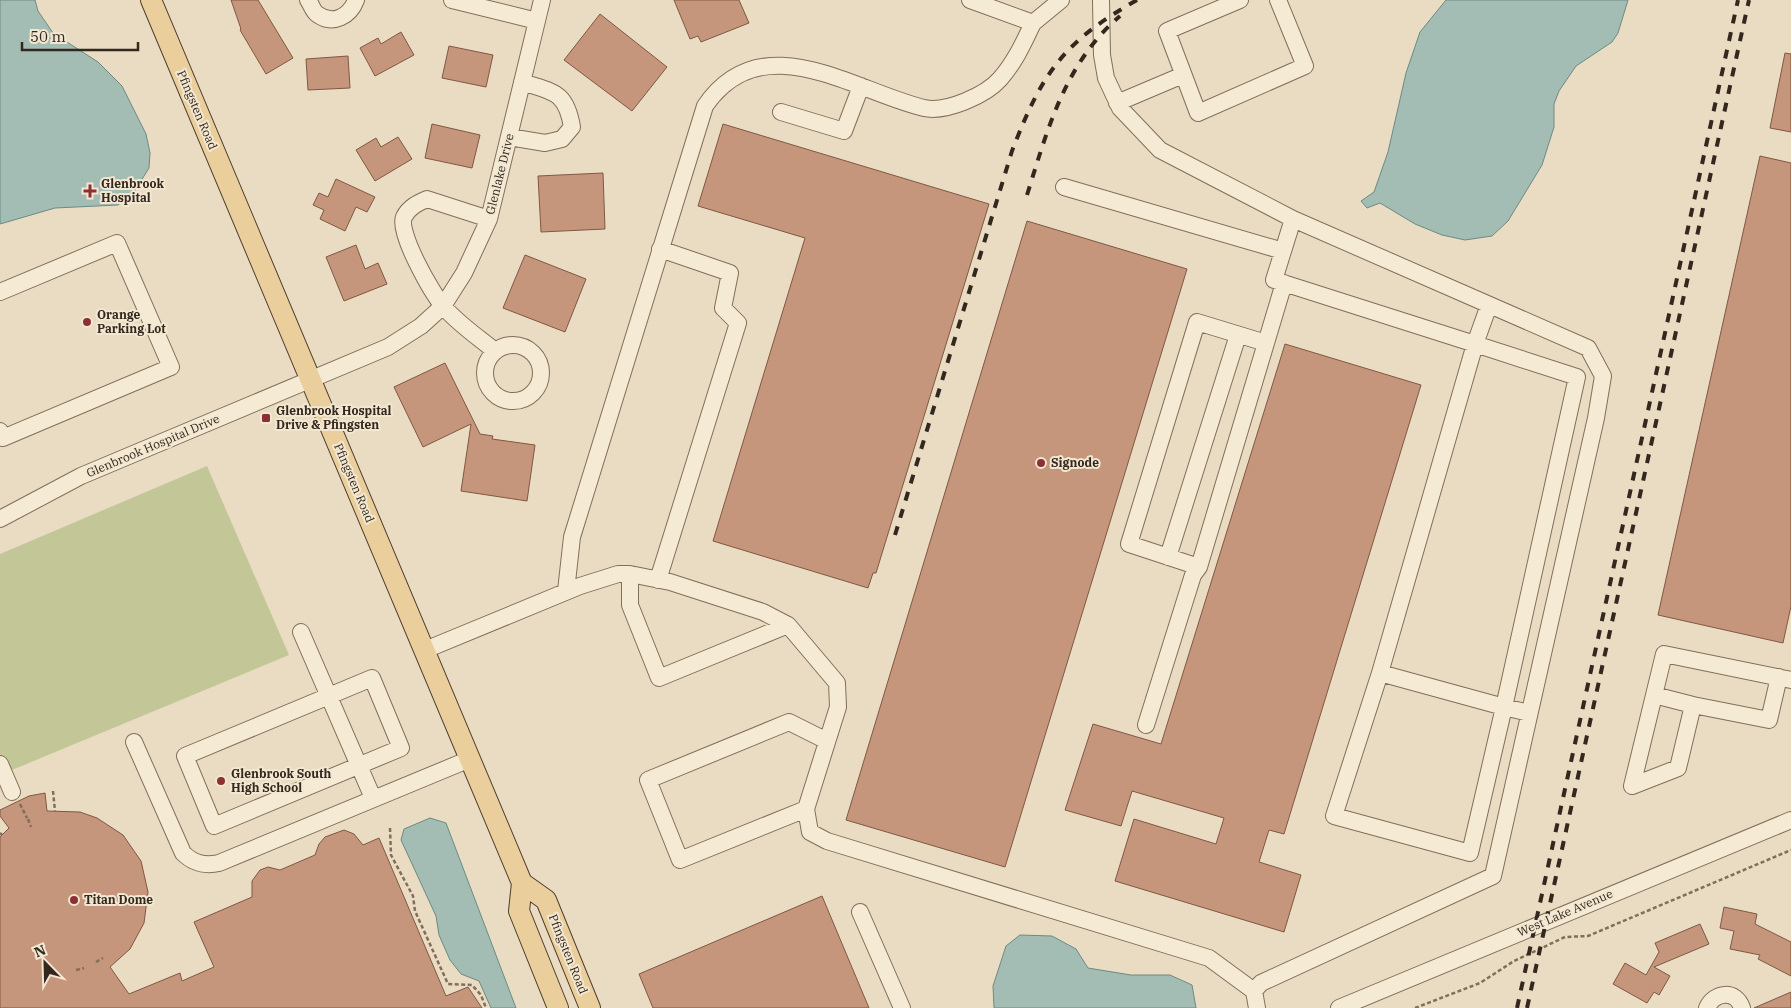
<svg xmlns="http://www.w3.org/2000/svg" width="1791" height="1008" viewBox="0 0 1791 1008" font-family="'IBM Plex Serif',serif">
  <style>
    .green { fill: #c3c797 }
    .water { fill: #a4bdb4; stroke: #6c8a81 }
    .building { fill: #c5967b; stroke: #7f5843 }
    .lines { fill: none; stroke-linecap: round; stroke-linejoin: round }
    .minor-casing { stroke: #826e5b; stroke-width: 18 }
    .major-casing { stroke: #503d2f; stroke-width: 22 }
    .path { stroke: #826e5b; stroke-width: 2.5; stroke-dasharray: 4 2.5; stroke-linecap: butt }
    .minor { stroke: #f5ead4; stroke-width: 16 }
    .major { stroke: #eacf9d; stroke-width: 20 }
    .rail { stroke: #33271e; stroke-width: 4; stroke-dasharray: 9 9; stroke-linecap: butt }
    .poi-dot { fill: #8c3035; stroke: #f2e7d1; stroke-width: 2 }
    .labels { text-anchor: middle; stroke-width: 4; stroke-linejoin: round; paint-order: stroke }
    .street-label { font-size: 12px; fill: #33271e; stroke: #f2e7d1 }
    .poi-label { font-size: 12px; font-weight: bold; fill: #33271e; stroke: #f2e7d1; text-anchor: start }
  </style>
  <rect width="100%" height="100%" fill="#eadcc2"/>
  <path class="green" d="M207 466 289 655 0 775V554Z"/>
  <path class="water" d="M0 0H35L38 11 53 33 98 62 122 86 146 134 150 153 149 168 134 192 118 205 55 208 0 224Z
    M1446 0H1628L1618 33 1612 42 1576 66 1559 91 1554 104V127L1542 165 1508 221 1492 236 1465 240 1442 235 1415 224 1380 203 1367 208 1361 201 1374 192 1388 152 1406 73 1420 32Z
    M430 818 446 823 516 1008H491L479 981 461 974 450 960 439 935 436 916 401 840 404 829Z
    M1020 935 1052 936 1076 949 1088 968 1131 975H1170L1192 985 1196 1008H994L993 986 1006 946Z"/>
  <path class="building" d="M231 0H258L293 58 266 74 240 30 241 29Z
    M674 0H739L749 23 701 42 698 36 690 39Z
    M600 14 667 67 632 111 564 60Z
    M401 32 414 55 375 76 360 48 378 38 381 44Z
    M449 46 493 55 486 87 442 78Z
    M1785 53 1791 54V132L1770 128Z
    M348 56 350 88 308 90 306 59Z
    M432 124 480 135 472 168 425 158Z
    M723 124 989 204 876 573H873L868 588 713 541 805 238 698 206Z
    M398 137 412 159 375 181 356 150 376 138 381 147Z
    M1760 156 1791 163V606L1783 643 1658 615Z
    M603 173 605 229 541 232 538 176Z
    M336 179 375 197 367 212 356 207 345 231 320 219 324 210 313 205 319 193 328 197Z
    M1027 221 1187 269 1005 867 846 820Z
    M356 245 365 269 378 263 387 284 344 301 326 257Z
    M525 255 586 279 565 332 503 308Z
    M1285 344 1421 385 1284 834 1269 830 1259 862 1301 875 1284 932 1115 881 1134 819 1216 844 1224 818 1132 791 1121 826 1065 810 1093 724 1161 744Z
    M445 363 480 434 493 436 492 439 535 445 527 501 461 491 471 424 423 447 394 387Z
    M45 793 47 811 80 812 97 818 123 835 141 861 148 892 144 923 130 949 110 967 129 994 180 973 182 981 214 967 194 922 252 897V881L260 870 268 867 280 870 315 855 319 844 325 837 344 830 354 834 363 845 379 838 446 996 468 987 482 1008H0V837L9 828 0 816V810L29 796Z
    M822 896 869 1008H653L639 974Z
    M1724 907 1757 914 1755 924 1791 942V976L1758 959 1760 955 1730 949 1734 931 1720 928Z
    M1700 924 1709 944 1654 967 1670 976 1659 995 1654 992 1647 1003 1613 984 1625 963 1646 975 1659 952 1655 943Z
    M1791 992V1008H1754Z"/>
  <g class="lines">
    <g class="minor-casing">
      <path id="minor" d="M308 0C311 4 313 11 317 14 333 26 350 16 356 0
        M452 0 537 21
        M970 0 1033 23 1061 0
        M1101 0 1102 55 1106 78 1120 108 1160 150 1293 219 1588 348 1603 376 1596 418 1493 876 1261 983 1254 991 1257 1008
        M1240 0 1167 31 1198 113 1305 66 1278 0
        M1117 103 1183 75
        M781 112 844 131 861 86
        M509 137 545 143 562 139 572 127C566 91 553 92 522 82
        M1064 187 1283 251
        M489 219 427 199C418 203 409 207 404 217 397 232 432 293 443 306 457 323 478 337 495 351
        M1293 219 1274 280 1475 344 1489 305
        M0 292 117 243 171 367 3 438 0 431
        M1266 343 1199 567 1129 544 1197 322 1266 343 1284 283
        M485 373a28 28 0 1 1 56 0a28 28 0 1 1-56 0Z
        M0 519 81 476 388 347 421 326 443 306 464 273 489 219 542 0
        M1168 557 1238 335
        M630 574V605L659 678 788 625
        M658 580 738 323 723 308 730 273 660 249
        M566 591 572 537 705 106C762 23 853 91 924 108 946 113 986 95 1000 79 1015 62 1024 42 1033 23
        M301 632 373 798
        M425 650 580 586 618 574H630L670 582 763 612 788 625 837 683 838 707 806 809 810 832 827 841 1209 958 1254 991
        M1380 673 1475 344 1577 377 1504 707 1380 673 1334 816 1470 853 1504 707 1529 713
        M372 678 401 748 214 826 185 756Z
        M1654 695 1693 705
        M1146 725 1193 575 1199 567
        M134 742 183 853C194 864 205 866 219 863L470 759
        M0 764 12 792
        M1632 786 1664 654 1791 680
        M1632 786 1678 768 1693 705 1769 720 1779 677
        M806 809 680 860 648 780 789 722 827 741
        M860 912 902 1008
        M1339 1008 1791 820
        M1707 1008C1714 992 1736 989 1742 1008"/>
    </g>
    <g class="major-casing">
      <path id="major" d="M151 0C274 295 399 589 522 883L519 911 558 1008
        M522 883 546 900 590 1008"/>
    </g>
    <path class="path" d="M53 791 55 811
      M20 804 27 818
      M28 819 31 827
      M390 828 391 855 413 896 415 911 448 984 472 985 481 995 486 1008
      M0 833 2 835
      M96 962 103 958
      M76 970 84 968
      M1415 1008 1480 983 1514 961 1565 937 1588 936 1791 850"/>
    <use href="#minor" class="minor"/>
    <use href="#major" class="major"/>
    <path class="rail" d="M1027 195C1048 128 1065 63 1120 16
      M895 535 1012 151C1042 73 1063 42 1137 0
      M1517 1008 1738 0
      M1527 1008 1749 0"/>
  </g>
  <g class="poi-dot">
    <path d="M87.5 183.5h5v5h5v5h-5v5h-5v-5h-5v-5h5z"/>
    <circle cx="87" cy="322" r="5"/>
    <rect x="261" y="413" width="10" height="10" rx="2.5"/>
    <circle cx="1041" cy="463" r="5"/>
    <circle cx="221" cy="781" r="5"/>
    <circle cx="74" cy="900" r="5"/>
  </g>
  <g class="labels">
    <g class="street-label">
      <text transform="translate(197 110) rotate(67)" y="4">Pfingsten Road</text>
      <text transform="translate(500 174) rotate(-76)" y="4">Glenlake Drive</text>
      <text transform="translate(153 446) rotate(-23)" y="4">Glenbrook Hospital Drive</text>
      <text transform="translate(354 483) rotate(67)" y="4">Pfingsten Road</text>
      <text transform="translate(1565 913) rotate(-23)" y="4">West Lake Avenue</text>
      <text transform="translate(568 954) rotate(68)" y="4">Pfingsten Road</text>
    </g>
    <g class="poi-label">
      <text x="101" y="188">Glenbrook<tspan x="101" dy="14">Hospital</tspan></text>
      <text x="97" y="319">Orange<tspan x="97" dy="14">Parking Lot</tspan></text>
      <text x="276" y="415">Glenbrook Hospital<tspan x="276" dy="14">Drive &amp; Pfingsten</tspan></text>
      <text x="1051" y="467">Signode</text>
      <text x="231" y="778">Glenbrook South<tspan x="231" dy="14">High School</tspan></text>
      <text x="84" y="904">Titan Dome</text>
    </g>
  </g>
  <g transform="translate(45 963) rotate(337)" stroke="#f2e7d1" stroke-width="4" paint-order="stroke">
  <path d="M0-4L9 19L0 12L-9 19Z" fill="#33271e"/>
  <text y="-8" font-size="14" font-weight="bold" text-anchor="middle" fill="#33271e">N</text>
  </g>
  <path d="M22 42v8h116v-8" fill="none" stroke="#33271e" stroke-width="2.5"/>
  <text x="30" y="42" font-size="15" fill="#33271e" stroke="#f2e7d1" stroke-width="4" paint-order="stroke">50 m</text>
</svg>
